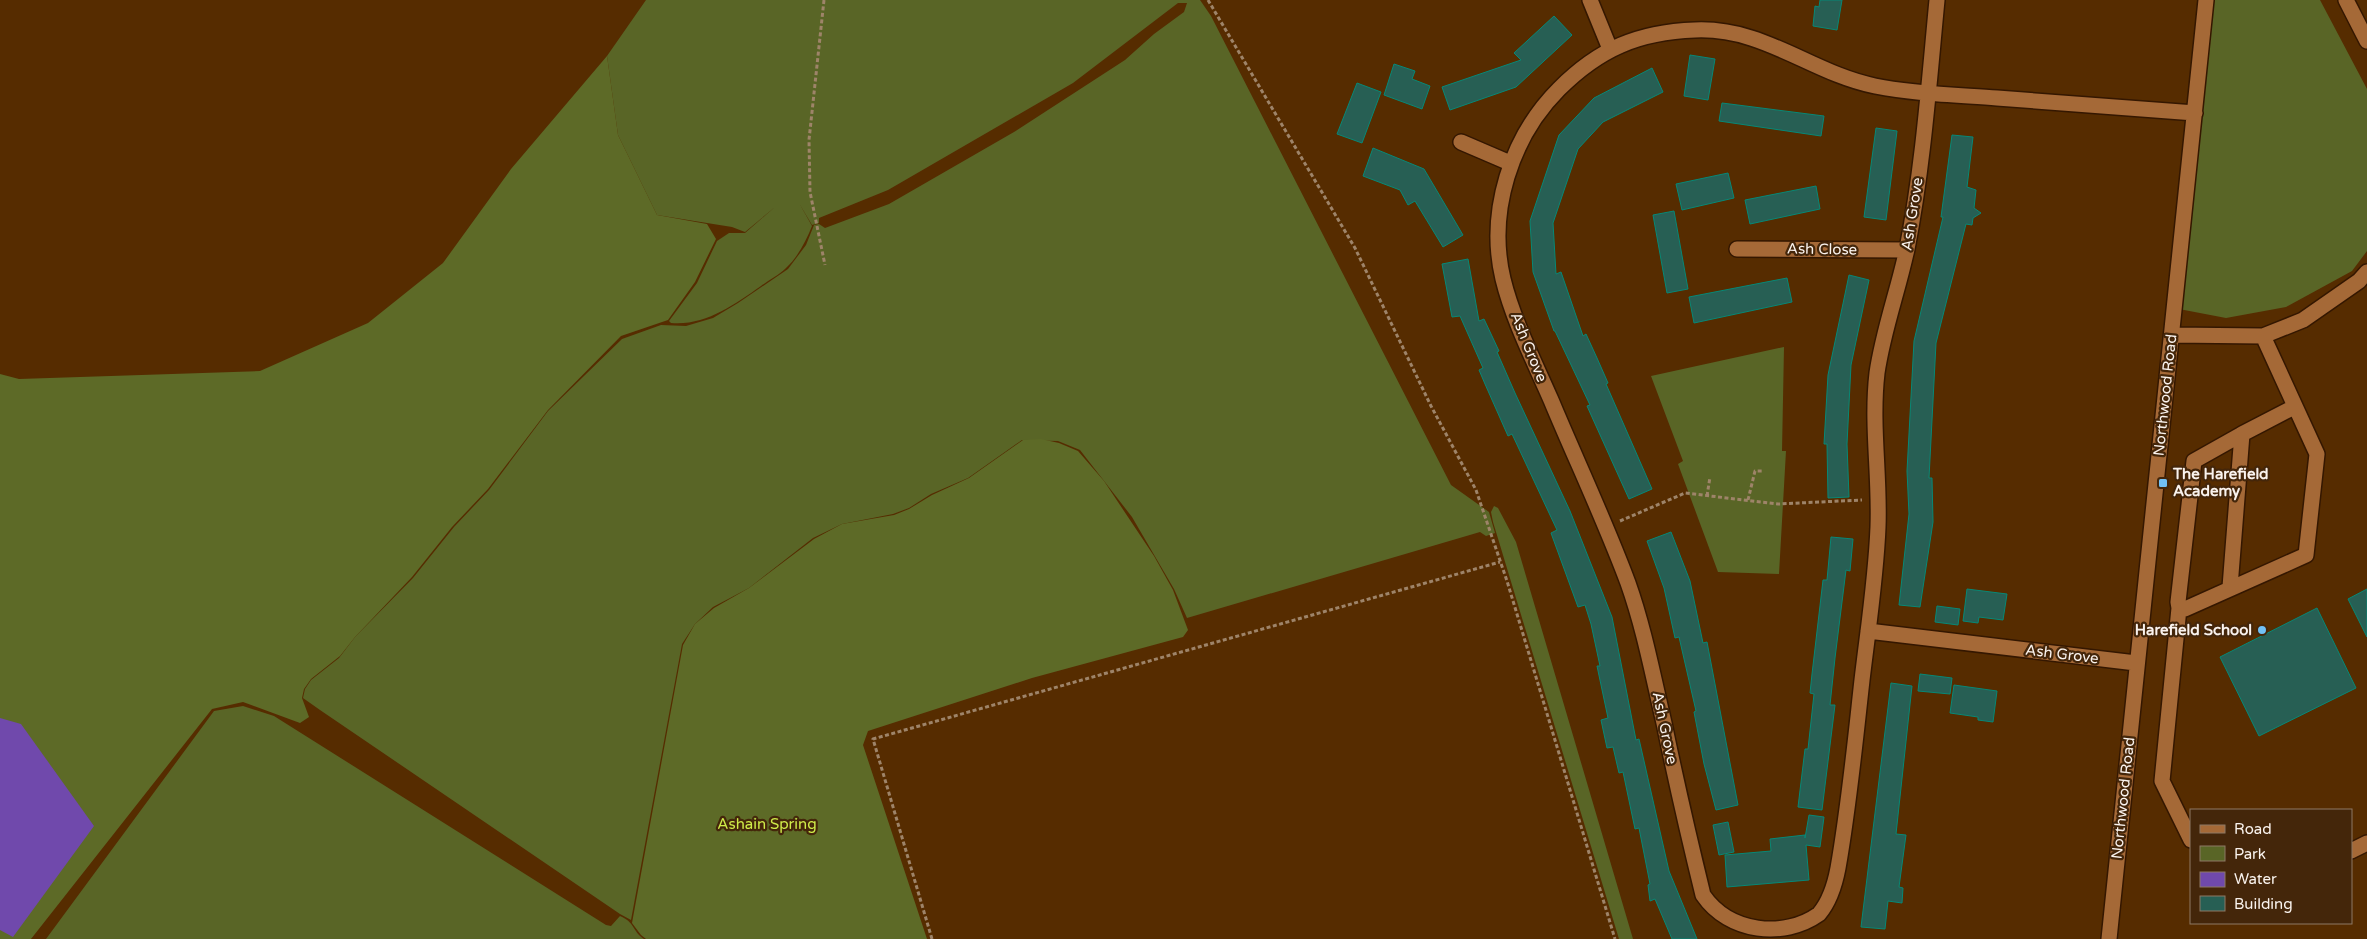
<svg xmlns="http://www.w3.org/2000/svg" width="2367" height="939" viewBox="0 0 2367 939" font-family="'Varela Round',sans-serif">
  <style>
    .green { fill: #596526 }
    .forest { fill: #5d6a27 }
    .water { fill: #7049ac }
    .building { fill: #275f54; stroke: #078876 }
    .lines { fill: none; stroke-linecap: round; stroke-linejoin: round }
    .minor-casing { stroke: #341700; stroke-width: 18 }
    .path { stroke: #9e8469; stroke-width: 3; stroke-dasharray: 4 2.5; stroke-linecap: butt }
    .minor { stroke: #a56937; stroke-width: 15 }
    .poi-dot { fill: #72c1f5; stroke: #44260a; stroke-width: 2 }
    .labels { text-anchor: middle; stroke-width: 4.5; stroke-linejoin: round; paint-order: stroke }
    .street-label { font-size: 15px; fill: #faf3ee; stroke: #44260a }
    .poi-label { font-size: 15px; font-weight: bold; fill: #faf3ee; stroke: #44260a; text-anchor: start }
    .park-label { font-size: 15px; fill: #cfeb49; stroke: #44260a }
  </style>
  <rect width="100%" height="100%" fill="#562c00"/>
  <path class="green" d="M646 0H1200L1211 16 1451 485 1489 512 1495 533 1486 536 1480 532 1187 618 1174 589 1132 517 1080 450 1058 441 1022 440 968 478 931 494 909 508 893 514 842 524 813 538 749 588 713 607 695 624 682 644 631 920 620 914 320 710 303 698 305 689 311 680 339 658 355 637 413 578 454 527 489 490 548 411 622 339 661 325 686 326 713 318 738 303 788 269 806 245 814 225 819 224 825 228 889 204 1014 132 1125 60 1154 34 1184 12 1187 3H1178L1073 83 888 190 819 218V223L812 225 799 203 812 226C806 241 798 257 786 268 779 275 769 280 761 286 734 305 705 326 671 323L669 321 697 283 717 241 729 233H745L775 207 745 232 732 227 657 215 618 135 607 56Z
    M2211 0H2320L2367 89V251L2352 271 2286 307 2226 318 2179 309Z
    M1784 347 1782 451H1786L1779 574 1718 572 1678 464 1683 461 1651 376Z
    M1494 506 1498 508 1516 542 1633 939H1619L1493 522 1491 512Z
    M243 706 274 716 606 925 611 926 620 916C635 922 632 931 644 939H46L214 711Z"/>
  <path class="forest" d="M607 56 618 135 657 215 707 224 716 239 695 282 668 320 621 336 548 410 488 489 452 527 412 577 355 637 340 656 311 679 304 689 302 698 309 717 300 723 243 702 212 709 31 939H0V374L19 379 260 371 368 323 443 263 511 169Z
    M1041 439 1059 443 1078 451 1104 481 1154 556 1173 590 1188 630 1183 637 1032 678 868 731 863 745 927 939H646L641 935 632 923 683 645 695 624 714 608 749 588 814 539 842 524 894 515 909 509 932 495 969 478 1023 440Z"/>
  <path class="water" d="M0 718 21 724 94 826 13 937 0 930Z"/>
  <path class="building" d="M1820 0H1842L1837 30 1813 26 1815 6 1819 7Z
    M1554 16 1572 35 1516 87 1450 110 1442 87 1521 60 1514 53Z
    M1690 55 1715 59 1708 100 1684 96Z
    M1394 64 1415 71 1412 79 1430 86 1422 109 1384 95Z
    M1652 68 1663 92 1603 122 1578 149 1553 223 1556 274 1561 272 1583 336 1586 334 1597 358 1608 383 1606 384 1652 489 1629 499 1587 406 1590 405 1555 331H1554L1533 272 1530 221 1559 135 1594 98Z
    M1357 83 1381 92 1362 143 1337 134Z
    M1722 103 1824 116 1821 136 1719 121Z
    M1876 128 1897 131 1886 220 1864 217Z
    M1952 135 1973 137 1967 187 1976 190 1974 208 1981 213 1973 218 1972 225 1966 224 1936 343 1929 478H1932L1933 522 1920 607 1899 605 1909 514 1907 471 1914 341 1943 217H1941Z
    M1373 148 1424 169 1463 235 1443 247 1415 201 1408 205 1400 190 1363 176Z
    M1728 173 1734 198 1682 210 1676 184Z
    M1816 186 1820 209 1750 224 1745 200Z
    M1674 211 1688 289 1667 293 1653 215Z
    M1468 259 1479 321 1484 319 1499 351 1497 352 1515 393 1570 511 1612 617 1636 740 1639 739 1669 871 1697 939H1672L1655 899 1650 901 1648 885 1650 884 1639 828 1635 829 1623 772 1619 773 1613 747 1607 748 1601 720 1608 718 1597 666H1600L1591 624 1585 605 1578 607 1551 533 1557 530 1512 434 1508 436 1485 384 1479 370 1483 368 1460 316 1452 317 1442 264Z
    M1849 275 1869 280 1851 365 1847 444 1849 497 1828 498 1827 444H1824L1828 375Z
    M1787 278 1792 302 1694 323 1689 297Z
    M1671 532 1690 581 1703 643 1707 642 1738 805 1716 810 1704 764 1694 712 1696 711 1679 637 1675 638 1664 588 1647 541Z
    M1831 537 1853 539 1850 571 1846 570 1835 658 1830 705H1835L1822 810 1798 807 1805 749H1808L1814 694 1810 693 1812 674 1823 580H1827Z
    M1967 589 2007 594 2003 620 1979 617 1978 623 1963 621Z
    M2367 589V637L2348 599Z
    M1937 606 1960 609 1958 625 1935 622Z
    M2317 608 2356 688 2259 736 2220 657Z
    M1920 674 1952 678 1950 694 1918 691Z
    M1891 683 1912 686 1896 834 1906 835 1899 887 1903 888 1902 903 1888 901 1885 929 1861 927Z
    M1954 685 1997 691 1993 722 1978 720V717L1950 713Z
    M1809 815 1824 817 1820 847 1806 845 1809 880 1727 887 1725 855 1771 851 1770 839 1805 835V838Z
    M1728 822 1734 852 1719 855 1713 825Z"/>
  <g class="lines">
    <g class="minor-casing">
      <path id="minor" d="M1590 0 1610 49
        M1937 0C1929 83 1923 167 1907 249 1898 291 1883 331 1877 373 1871 425 1880 475 1878 527 1876 578 1868 629 1862 680 1855 743 1849 806 1838 868 1835 884 1830 901 1819 914 1784 939 1729 933 1703 895 1689 838 1676 781 1664 723 1653 676 1644 628 1628 583 1605 521 1576 460 1551 400 1534 361 1513 320 1503 279 1487 212 1511 137 1559 89 1599 49 1638 32 1695 30 1764 27 1811 73 1875 86 1915 94 1957 95 1997 98 2063 103 2129 108 2195 113
        M2346 0 2367 41
        M1461 142 1510 163
        M1737 249 1906 250
        M2172 335 2263 336 2303 320 2359 281 2367 272
        M2230 587 2242 434 2294 407
        M2179 608 2185 609 2306 555 2317 454 2263 336
        M1868 631 2136 663
        M2191 840 2162 781 2179 608 2178 602 2194 461 2242 434
        M2351 851 2367 843
        M2109 939 2206 0"/>
    </g>
    <path class="path" d="M824 0 809 140 810 192 825 265
      M1208 0 1355 248 1431 406 1476 490 1507 581 1615 939
      M1707 496 1710 477
      M1748 500 1755 471H1763
      M1620 521 1685 493 1778 504 1862 500
      M932 939 873 739 1500 562"/>
    <use href="#minor" class="minor"/>
  </g>
  <g class="poi-dot">
    <rect x="2158" y="478" width="10" height="10" rx="2.5"/>
    <circle cx="2262" cy="630" r="5"/>
  </g>
  <g class="labels">
    <g class="street-label">
      <text transform="translate(1912 214) rotate(-81)" y="5">Ash Grove</text>
      <text transform="translate(1822 249) rotate(1)" y="5">Ash Close</text>
      <text transform="translate(1529 347) rotate(68)" y="5">Ash Grove</text>
      <text transform="translate(2165 395) rotate(-84)" y="5">Northwood Road</text>
      <text transform="translate(2062 654) rotate(7)" y="5">Ash Grove</text>
      <text transform="translate(1665 728) rotate(78)" y="5">Ash Grove</text>
      <text transform="translate(2123 798) rotate(-84)" y="5">Northwood Road</text>
    </g>
    <g class="poi-label">
      <text x="2173" y="479">The Harefield<tspan x="2173" dy="17">Academy</tspan></text>
      <text x="2252" y="635" text-anchor="end">Harefield School</text>
    </g>
    <g class="park-label">
      <text x="767" y="829">Ashain Spring</text>
    </g>
  </g>
  <rect x="2190" y="809" width="162" height="115" fill="#44260a" stroke="#8d7865"/>
  <rect x="2200" y="825" width="25" height="8" fill="#a56937" stroke="#8d7865"/>
  <text x="2234" y="834" font-size="15" fill="#faf3ee">Road</text>
  <rect x="2200" y="846" width="25" height="15" fill="#596526" stroke="#8d7865"/>
  <text x="2234" y="859" font-size="15" fill="#faf3ee">Park</text>
  <rect x="2200" y="872" width="25" height="15" fill="#7049ac" stroke="#8d7865"/>
  <text x="2234" y="884" font-size="15" fill="#faf3ee">Water</text>
  <rect x="2200" y="896" width="25" height="15" fill="#275f54" stroke="#8d7865"/>
  <text x="2234" y="909" font-size="15" fill="#faf3ee">Building</text>
</svg>
